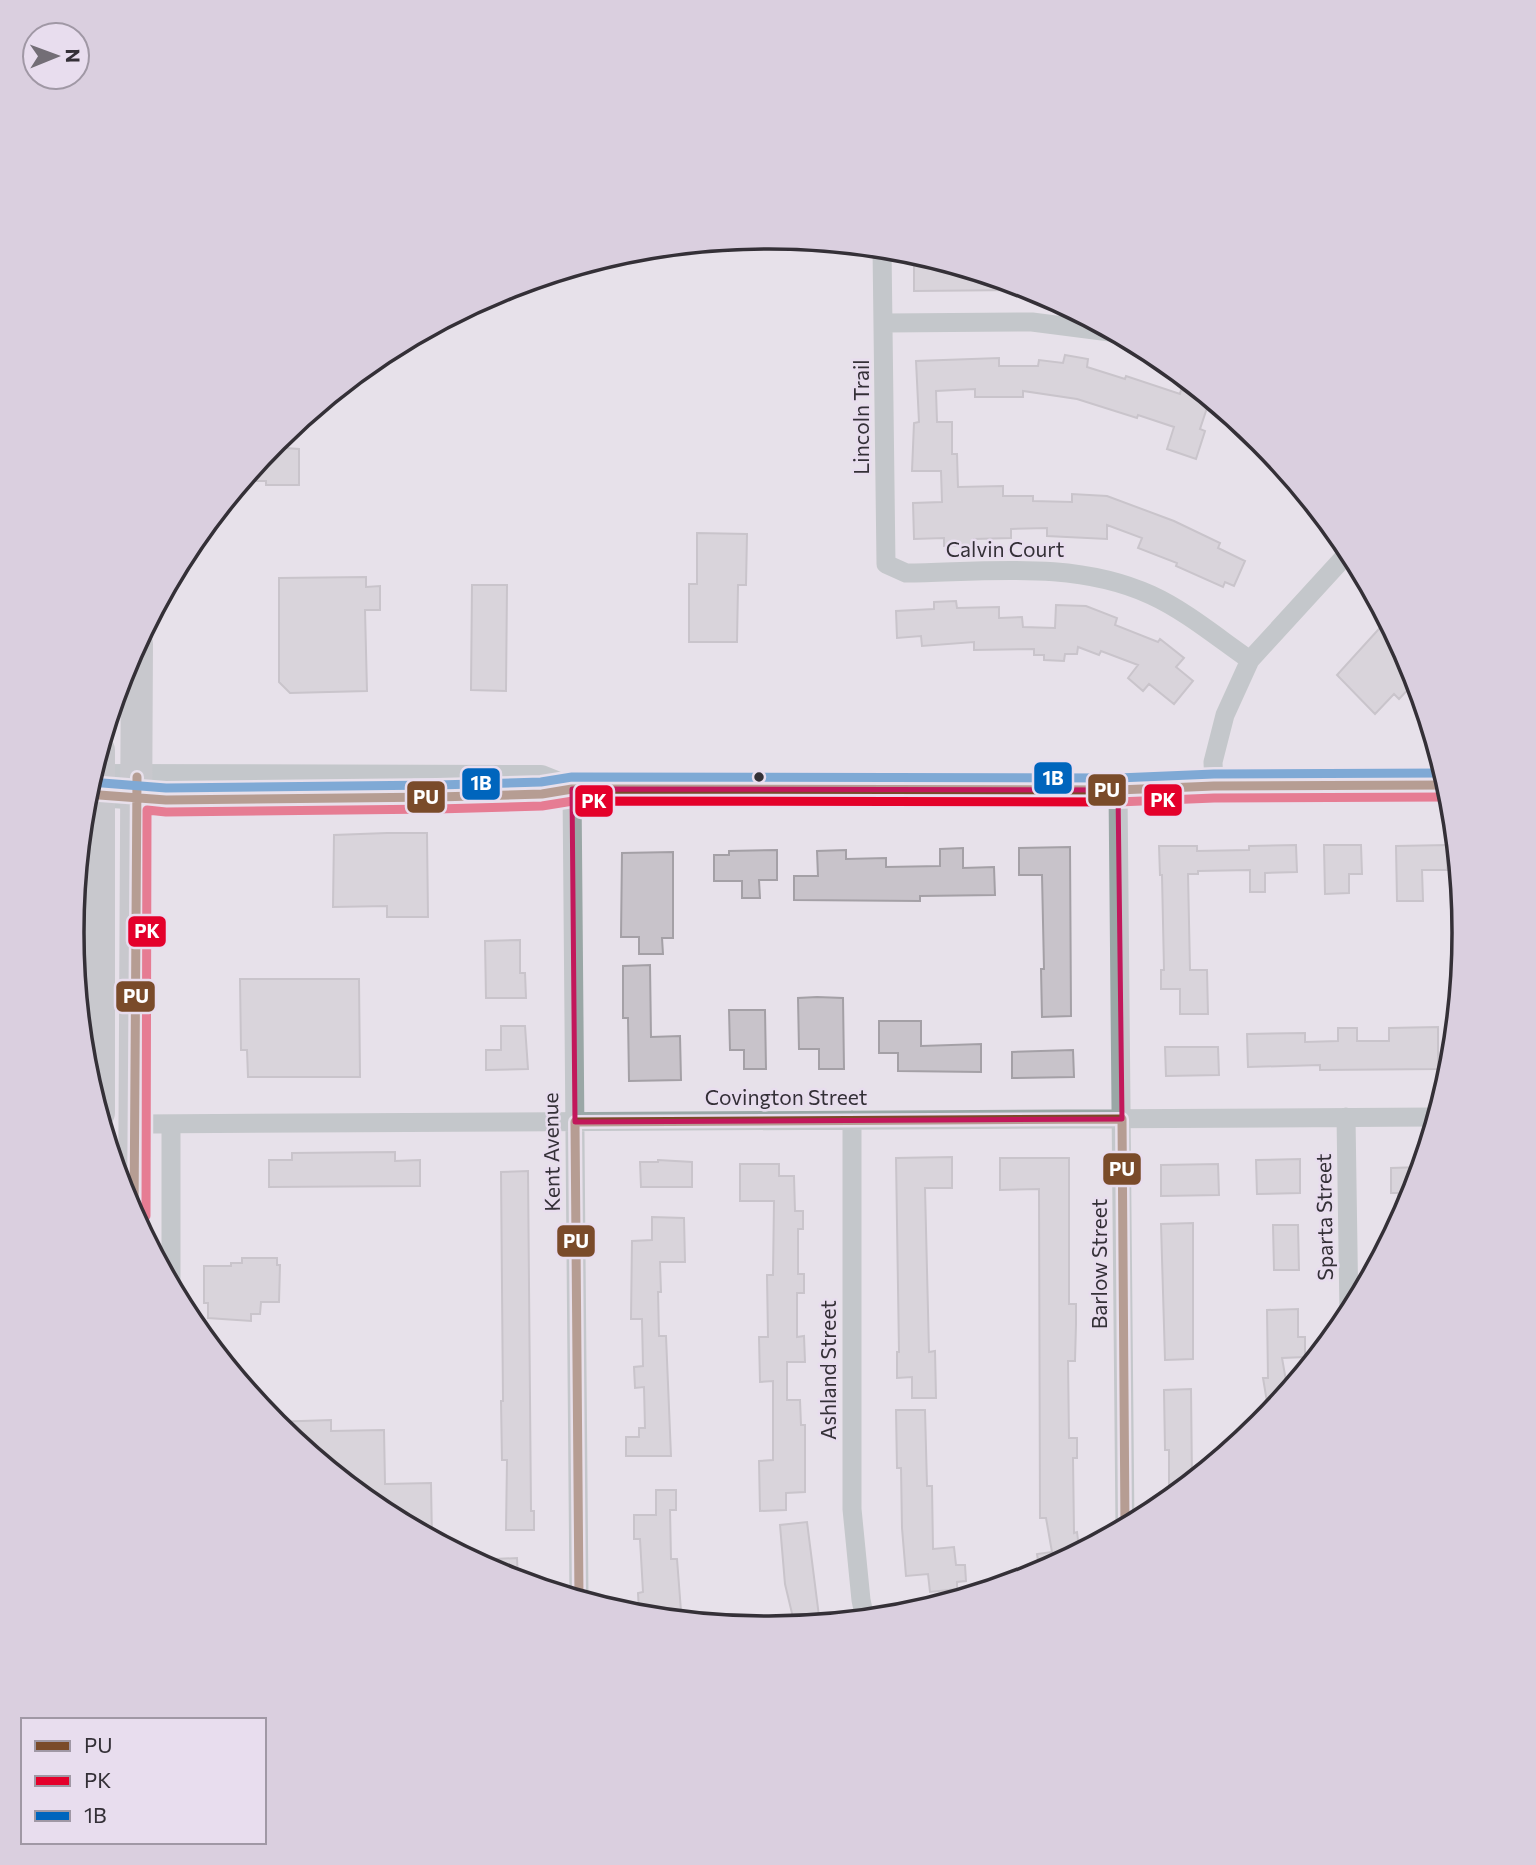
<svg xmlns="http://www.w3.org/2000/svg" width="1536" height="1865" viewBox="0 0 1536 1865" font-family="Commissioner,sans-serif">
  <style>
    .building { fill: #c8c3ca; stroke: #a4a0a6; stroke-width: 2 }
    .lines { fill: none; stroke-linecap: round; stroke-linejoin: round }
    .minor { stroke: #9aa7a6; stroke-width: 19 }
    .tertiary { stroke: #9aa7a6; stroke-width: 24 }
    .trunk { stroke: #a3a9ac; stroke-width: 32 }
    .bus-1-casing { stroke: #e8ddee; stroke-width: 14 }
    .bus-2-casing { stroke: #e8ddee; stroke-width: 14 }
    .bus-3-casing { stroke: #e8ddee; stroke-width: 14 }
    .bus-1 { stroke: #7a4b2a; stroke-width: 9 }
    .bus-2 { stroke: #e4002b; stroke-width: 9 }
    .bus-3 { stroke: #0065bd; stroke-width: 9 }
    .marked { fill: none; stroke: #c2185b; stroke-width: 5; stroke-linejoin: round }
    .bus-dot { fill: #343037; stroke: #e8ddee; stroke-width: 2.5 }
    .labels { text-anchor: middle; stroke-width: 5; stroke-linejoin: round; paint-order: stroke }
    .street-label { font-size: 21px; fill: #343037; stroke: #e8ddee }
    .rim { fill: none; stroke: #343037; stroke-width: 3.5 }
    .line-badge { stroke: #e8ddee; stroke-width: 2.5 }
    .badge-label { font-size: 19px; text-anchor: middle; font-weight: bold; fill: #fff }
  </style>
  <rect width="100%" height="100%" fill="#e7e1ea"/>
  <path class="building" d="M914 261H943L1023 286 1022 290 914 291Z
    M1065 355 1088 359 1087 367 1125 379 1126 376 1180 394 1181 390 1210 399 1200 429 1205 431 1196 459 1167 449 1174 427 1138 415 1137 418 1077 399 1023 391V397H975V389L936 391 937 422H952V454H957L958 487 1003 486V496H1033V501L1072 502V494L1107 496 1174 521 1220 543 1218 548 1245 561 1234 586 1225 582 1223 587 1176 566 1177 563 1138 548 1142 538 1107 525V539L1047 536V528L1011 529V538L974 539 975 545 944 546V538L914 539 913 503 942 502 941 471H912L914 423 919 422 916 361 999 358V366H1038L1039 360 1063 363Z
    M270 447 299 449V485H266V481H242Z
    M697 533 747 534 746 585H738L737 642H689V584H697Z
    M366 577V587L380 586V610H365L367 691 290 693 279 682V578Z
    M472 585H507L506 691 471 690Z
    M956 601 957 608 999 607V618L1022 617 1023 627 1055 628 1056 605 1086 606 1117 618 1115 625 1158 642 1160 639 1184 658 1176 667 1193 681 1174 704 1149 684 1143 691 1128 678 1138 665 1101 651 1099 655 1078 647 1077 654H1065L1064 661 1044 660V655H1034V649L974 650V642L922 646 921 636 897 638 896 611 934 609V602Z
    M1387 620 1411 666 1416 681 1399 699 1394 694 1375 714 1337 675Z
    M387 833H427L428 917H387V906L333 907 334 835Z
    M1296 845 1297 872 1265 873V892H1250V870L1198 871V874H1188L1190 970H1207L1208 1014H1180V989H1161V970H1164L1162 875H1160L1159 846H1197V851L1249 850V846Z
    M1324 845H1361L1362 874H1349V893L1325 894Z
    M1447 845V870H1422L1423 901H1397L1396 846Z
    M1070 847 1071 1016 1042 1017 1041 969H1044L1042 875H1019V848Z
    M963 848V868L994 867 995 895 920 896V901L794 900V876H818L817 851 846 850V859L886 858V867L940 866V849Z
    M777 850V880H759L760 898H742V881H714V855H729V851Z
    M673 852V938H662L663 954H639V937H621L622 853Z
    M520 940V973H525L526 998H486L485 941Z
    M650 965 651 1037 680 1036 681 1080 629 1081 628 1018H623V966Z
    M240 979H359L360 1077H248L247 1050H241Z
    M817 997 843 998 844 1069H819V1049H799L798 998Z
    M729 1010H765L766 1069H744V1050H730Z
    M879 1021H921V1046L981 1044V1072L898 1071V1053H879Z
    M501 1026H525L528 1069 486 1070V1050H501Z
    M1438 1027V1069L1320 1070V1065L1248 1067 1247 1034 1305 1033V1042L1338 1041V1028H1357V1041H1389V1028Z
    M1165 1047H1218L1219 1075 1166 1076Z
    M1073 1050 1074 1077 1012 1078V1052Z
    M395 1152V1161L420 1160V1186L269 1187V1160H292V1153Z
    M952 1157V1188H925L929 1352 935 1351 936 1398H912V1377L897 1378V1352H899L896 1158Z
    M1000 1158H1069V1304H1076V1324L1075 1361H1068L1069 1438H1077V1458H1073L1074 1533 1077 1532 1079 1548 1084 1549 1040 1573 1037 1554 1052 1552 1046 1518H1040L1039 1189 1000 1190Z
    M1300 1159V1193L1257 1194 1256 1160Z
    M658 1160 692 1162V1187H641L640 1162H658Z
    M740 1164H779V1176H794L795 1211H803V1229H798V1274H804V1293H797V1337L804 1336 805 1362H787V1400H800L801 1425H805V1492L786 1493V1510L760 1511 759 1461 773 1460V1381L760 1382 759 1337H768L767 1275H773L774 1201H740Z
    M1218 1164 1219 1195 1161 1196V1165Z
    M1421 1167 1411 1199 1399 1222 1398 1193H1391V1168Z
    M528 1171 531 1511H534V1530H506L507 1460H502L501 1401H503L501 1172Z
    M652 1217 684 1218 685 1262H660L661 1292H658L659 1336H666L671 1456H626V1437H639V1428H645L644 1387 635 1388 634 1367 643 1366 642 1319H631L632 1241 652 1240Z
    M1193 1223V1359L1165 1360 1161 1224Z
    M1273 1225H1298L1299 1270H1274Z
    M242 1258H277V1265H280L279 1302H261L260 1314H251V1321L208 1318V1303H204V1266H231V1263H242Z
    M1298 1309V1337H1305V1357L1282 1358 1288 1392 1269 1414 1263 1378H1268L1267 1310Z
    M1191 1389 1192 1481 1169 1499V1450H1165L1164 1390Z
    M896 1410H925L927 1486H932L933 1549 954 1547 956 1565H965L966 1581 957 1582V1589L930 1592 928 1574 906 1576 902 1528 901 1468H897Z
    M331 1420V1431L384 1430 385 1484 431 1483 432 1539 381 1511 370 1502 369 1489H354L273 1422Z
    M656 1490H676V1510H670L671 1559H677L681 1611 639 1613 638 1593 643 1592 640 1539H634V1515H656Z
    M807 1522 820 1624 795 1626 785 1584 780 1525Z
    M517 1558 518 1581 495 1572V1559Z"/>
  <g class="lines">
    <path class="minor" d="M882 248 886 564 906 573C987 572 1075 560 1151 595 1186 611 1218 638 1250 660
      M885 323 1032 322 1110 332 1122 336
      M1214 786 1213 762 1225 715 1250 660 1347 554 1342 540
      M572 789 579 1599
      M1118 790 1125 1528
      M1346 1117 1349 1315
      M852 1120V1509L861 1600 865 1619
      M136 1124 1436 1117
      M171 1285V1124"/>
    <path class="tertiary" d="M91 776 541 777 571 789
      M86 794 166 800 437 797 542 794 572 789 1118 790 1214 786 1447 785"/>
    <path class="trunk" d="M99 1113V750
      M134 1216 137 644"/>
    <g class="bus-1-casing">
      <path id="bus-1" d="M86 794 166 800 437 797 542 794 572 789 1118 790 1214 786 1447 785
        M134 1216 137 777
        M579 1599 575 1122 1122 1119 1125 1527"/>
    </g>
    <g class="bus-2-casing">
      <path id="bus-2" d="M146 1216 147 810 166 812 437 809 542 806 573 801 1118 802 1214 798 1447 797"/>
    </g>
    <g class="bus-3-casing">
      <path id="bus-3" d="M90 782 166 788 437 785 541 782 572 777 1118 778 1214 774 1444 773"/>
    </g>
    <use href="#bus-1" class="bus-1"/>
    <use href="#bus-2" class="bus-2"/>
    <use href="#bus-3" class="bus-3"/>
  </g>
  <path d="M0 0H1536V1865H0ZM572 789 1118 790 1122 1119 575 1122Z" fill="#e7e1ea" fill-opacity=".55" fill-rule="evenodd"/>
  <path class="marked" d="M572 789 1118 790 1122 1119 575 1122Z"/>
  <circle class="bus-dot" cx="759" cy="777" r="6"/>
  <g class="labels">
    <g class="street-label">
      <text transform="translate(862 417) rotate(-90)" y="7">Lincoln Trail</text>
      <text x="1005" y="557">Calvin Court</text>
      <text x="786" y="1105">Covington Street</text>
      <text transform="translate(552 1152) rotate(-91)" y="7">Kent Avenue</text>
      <text transform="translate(1325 1217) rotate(-91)" y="7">Sparta Street</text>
      <text transform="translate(1100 1264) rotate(-90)" y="7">Barlow Street</text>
      <text transform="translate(829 1370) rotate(-90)" y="7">Ashland Street</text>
    </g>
  </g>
  <path d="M0 0H1536V1865H0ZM767 249H769A683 683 0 0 1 1452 932V933A683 683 0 0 1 769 1616H767A683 683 0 0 1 84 933V932A683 683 0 0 1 767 249Z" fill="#dacfdf" fill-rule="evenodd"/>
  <path class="rim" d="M767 249H769A683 683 0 0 1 1452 932V933A683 683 0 0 1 769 1616H767A683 683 0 0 1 84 933V932A683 683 0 0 1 767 249Z"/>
  <g class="line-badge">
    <rect x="1033" y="761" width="40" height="34" rx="7" fill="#0065bd"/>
    <rect x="461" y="767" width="40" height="34" rx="7" fill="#0065bd"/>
    <rect x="1087" y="773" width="40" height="34" rx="7" fill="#7a4b2a"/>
    <rect x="406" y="780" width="40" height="34" rx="7" fill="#7a4b2a"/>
    <rect x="1143" y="783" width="40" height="34" rx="7" fill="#e4002b"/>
    <rect x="574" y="784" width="40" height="34" rx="7" fill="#e4002b"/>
    <rect x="127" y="915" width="40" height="33" rx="7" fill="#e4002b"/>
    <rect x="115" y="980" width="41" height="33" rx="7" fill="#7a4b2a"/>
    <rect x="1102" y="1152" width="40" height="34" rx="7" fill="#7a4b2a"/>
    <rect x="556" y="1224" width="40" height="34" rx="7" fill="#7a4b2a"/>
  </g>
  <g class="badge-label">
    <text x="1053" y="785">1B</text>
    <text x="481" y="790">1B</text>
    <text x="1107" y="797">PU</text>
    <text x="426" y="804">PU</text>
    <text x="1163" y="807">PK</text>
    <text x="594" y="808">PK</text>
    <text x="147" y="938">PK</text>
    <text x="136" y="1003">PU</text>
    <text x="1122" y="1176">PU</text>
    <text x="576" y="1248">PU</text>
  </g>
  <rect x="21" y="1718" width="245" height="126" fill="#e8ddee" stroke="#a098a5" stroke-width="2"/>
  <rect x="35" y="1741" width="35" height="10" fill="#7a4b2a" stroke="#a098a5" stroke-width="2"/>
  <text x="84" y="1753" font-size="21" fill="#343037">PU</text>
  <rect x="35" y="1776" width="35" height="10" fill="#e4002b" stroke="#a098a5" stroke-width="2"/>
  <text x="84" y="1788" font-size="21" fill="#343037">PK</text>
  <rect x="35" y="1811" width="35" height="10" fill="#0065bd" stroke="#a098a5" stroke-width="2"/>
  <text x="84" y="1823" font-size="21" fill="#343037">1B</text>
  <g transform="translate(56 56) rotate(89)"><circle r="33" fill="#e8ddee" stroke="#a098a5" stroke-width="2"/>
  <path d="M0-5L12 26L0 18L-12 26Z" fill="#736e76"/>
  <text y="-10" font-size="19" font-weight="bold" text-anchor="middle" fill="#343037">N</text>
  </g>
</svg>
